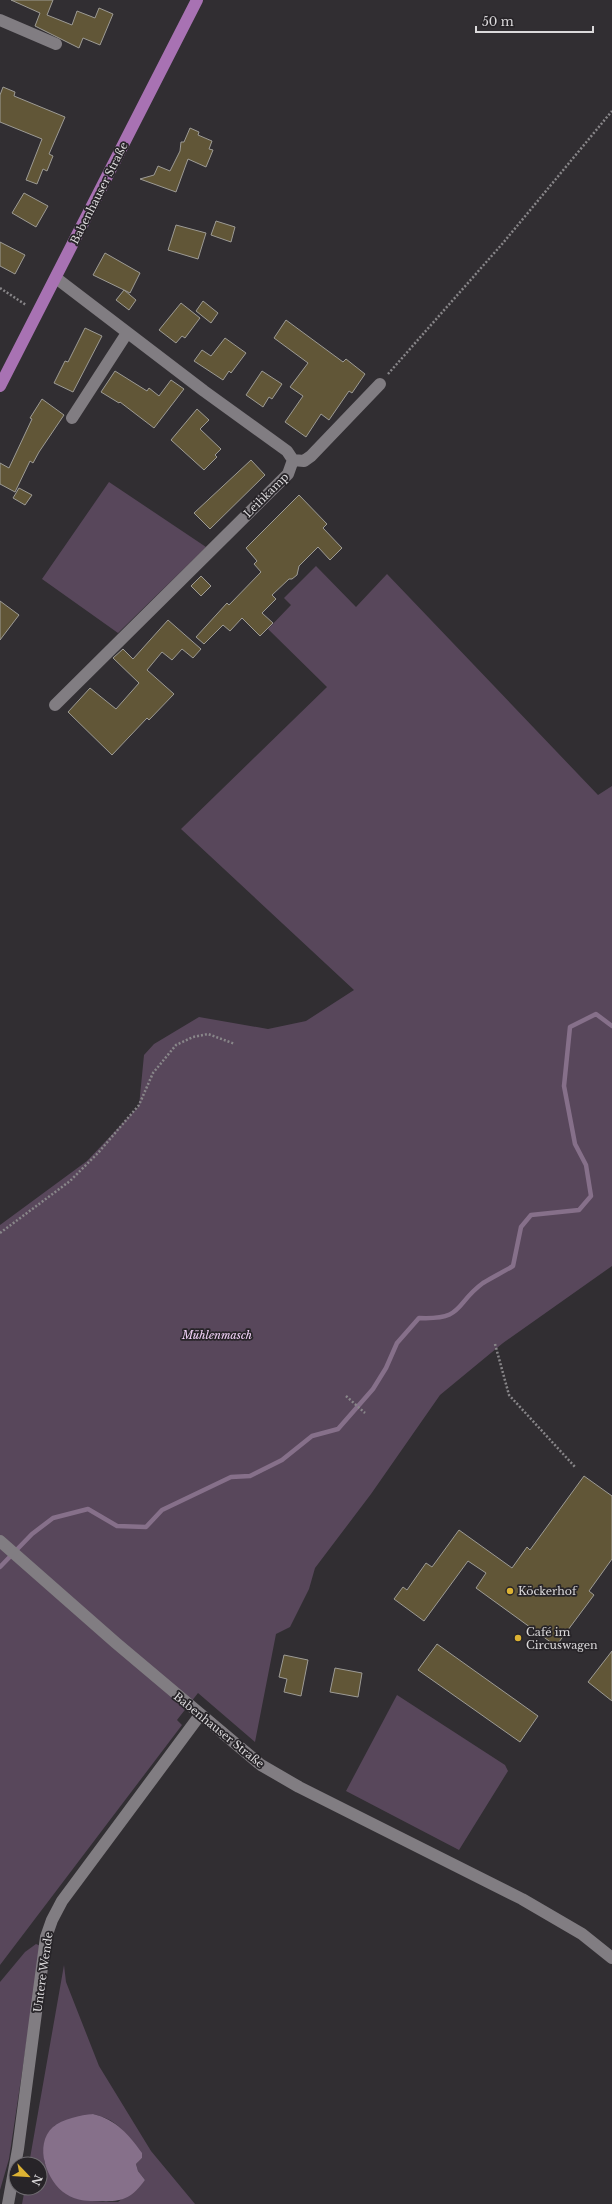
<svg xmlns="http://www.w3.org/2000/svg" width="612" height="2204" viewBox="0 0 612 2204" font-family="'Libre Baskerville',serif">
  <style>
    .green { fill: #58475b; fill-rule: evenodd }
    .water { fill: #86708a }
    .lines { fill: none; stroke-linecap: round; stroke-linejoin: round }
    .stream { stroke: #86708a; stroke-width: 4.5 }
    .building { fill: #615637; stroke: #9d9b95 }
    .path { stroke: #888689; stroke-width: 2.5; stroke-dasharray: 2 2; stroke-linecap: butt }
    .minor { stroke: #817d82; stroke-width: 12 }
    .major { stroke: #a872b3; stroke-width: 12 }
    .poi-dot { fill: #dcb233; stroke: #272428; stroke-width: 1.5 }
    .labels { text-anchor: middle; stroke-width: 3.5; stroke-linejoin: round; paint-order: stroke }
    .street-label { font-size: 11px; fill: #dbd9db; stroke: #272428 }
    .park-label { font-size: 11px; font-style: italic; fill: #f3d3f9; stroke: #272428 }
    .poi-label { font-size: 11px; fill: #dbd9db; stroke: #272428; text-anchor: start }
  </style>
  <rect width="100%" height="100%" fill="#312e32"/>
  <path class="green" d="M109 482 206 547 118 633 42 579Z
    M316 566 356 607 387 574 598 795 612 786V1266L503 1343 440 1395 371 1494 315 1568 309 1589 290 1627 276 1634 255 1742 198 1693 177 1720 182 1725 0 1965V1225L87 1161 139 1106 144 1055 154 1044 199 1017 268 1029 306 1021 354 990 181 829 327 687 268 629 291 605 284 598Z
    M397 1695 505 1765 508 1771 459 1850 346 1791Z
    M36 1944 41 1946 9 2159 0 2190V1982L25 1952Z
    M64 1965 66 1982 99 2066 151 2151 195 2204H22L25 2188H40V2164H29ZM93 2114C122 2121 126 2135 142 2158L136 2164 138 2171 145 2180 118 2202C79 2201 61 2202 44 2161L54 2126Z"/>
  <path class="water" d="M93 2114C117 2120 128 2134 142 2153V2158L136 2164 138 2171 145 2180C131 2199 122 2202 99 2201 88 2201 76 2201 66 2194 47 2182 33 2145 53 2127 62 2119 81 2115 93 2114Z"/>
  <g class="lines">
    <path class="stream" d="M0 1567 32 1534 53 1518 88 1509 117 1526 146 1527 162 1510 231 1477 250 1476 282 1460 312 1436 338 1429 373 1389 386 1368 397 1343 419 1318C465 1320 454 1304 483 1283 493 1277 503 1272 513 1266L521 1227 531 1215 579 1210 591 1196 586 1165 575 1144 564 1086 570 1027 596 1014 612 1026"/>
  </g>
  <path class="building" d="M11 0H53L47 15 72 25 77 11 95 18 99 8 113 14 100 45 83 38 79 48 35 26 40 13Z
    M3 87 15 92 14 96 65 117 49 154 53 156 47 171 43 169 37 184 26 180 42 139 0 122V95Z
    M190 128 199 132 198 135 212 141 209 149 213 150 206 167 188 159 176 192 140 179 154 175 158 166 170 171 180 151 181 142H184Z
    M24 193 48 206 36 227 12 213Z
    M216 221 235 227 231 242 211 235Z
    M176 225 206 233 198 259 168 250Z
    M0 242 25 255 15 274 0 266Z
    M105 253 140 273 130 293 124 290 136 300 129 310 116 300 124 290 93 275Z
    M203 301 218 313 211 323 196 311Z
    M181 303 200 318 185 338 182 336 176 343 159 330Z
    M286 320 343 362 346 359 365 374 352 393 349 391 329 420 321 414 306 437 285 422 303 396 290 387 308 363 274 338Z
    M85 328 102 336 73 392 54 383 65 361 68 362Z
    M225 338 246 353 231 373 229 371 223 380 194 361 202 350 211 356Z
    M115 371 147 391 149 388 159 396 171 380 184 389 154 428 120 402 119 403 101 392Z
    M262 371 282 384 272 399 269 397 263 407 246 395Z
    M42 399 64 415 39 452 33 463 30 461 15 492 0 484V463L9 468 32 419 30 418Z
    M197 409 209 420 200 429 221 449 215 455 217 457 204 470 171 440Z
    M251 460 265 475 210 529 194 513Z
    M19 488 32 495 25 505 13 498Z
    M299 495 327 524 323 528 342 548 330 560 318 547 299 566 297 575 292 579H289L272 595 276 599 262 613 273 623 260 636 242 618 230 631 223 625 204 644 196 637 227 603 229 605 261 572 254 564 257 561 246 548Z
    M201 576 211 586 201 596 191 586Z
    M0 601 19 615 0 640Z
    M168 620 201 649 193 658 182 649 172 660 162 652 147 670 174 694 149 720 147 718 112 755 68 712 90 688 116 709 139 683 113 658 123 649 133 659Z
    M584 1476 612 1496V1559L589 1591 594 1595 556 1646 476 1588 486 1573 468 1561 424 1621 394 1599 403 1587 407 1590 426 1563 432 1567 459 1530 512 1568 527 1547 530 1550Z
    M437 1644 538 1716 520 1742 418 1670Z
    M612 1651V1701L588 1682Z
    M284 1655 308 1660 301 1696 284 1692 287 1679 279 1677Z
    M335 1668 362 1673 358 1697 330 1692Z"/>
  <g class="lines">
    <path class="path" d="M0 288 26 305
      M388 374 503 243 612 111
      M0 1233 70 1181 98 1153 139 1105 153 1073 176 1045 193 1037 208 1034 235 1044
      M495 1344 509 1395 576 1468
      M346 1396 365 1413"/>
    <path class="minor" d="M0 20 56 44
      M72 418 127 333
      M293 460 304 461 311 456 380 384
      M55 705 288 474 293 460 287 451 204 391 56 278
      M0 1541 116 1643 261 1765 299 1787 522 1899 582 1934 612 1958
      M8 2204 18 2149 46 1937 52 1920 62 1901 200 1715"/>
    <path class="major" d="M0 386 197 0"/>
  </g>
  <g class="poi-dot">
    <circle cx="510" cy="1591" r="4"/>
    <circle cx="518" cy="1638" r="4"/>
  </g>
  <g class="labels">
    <g class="street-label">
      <text transform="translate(99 193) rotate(-63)" y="4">Babenhauser Straße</text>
      <text transform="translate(266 495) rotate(-45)" y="4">Leihkamp</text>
      <text transform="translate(219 1730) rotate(39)" y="4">Babenhauser Straße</text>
      <text transform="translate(43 1972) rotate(-82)" y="4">Untere Wende</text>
    </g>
    <g class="park-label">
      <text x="217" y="1339">Mühlenmasch</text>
    </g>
    <g class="poi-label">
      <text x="518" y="1595">Köckerhof</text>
      <text x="526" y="1636">Café im<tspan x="526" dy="13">Circuswagen</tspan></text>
    </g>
  </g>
  <g transform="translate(28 2176) rotate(115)"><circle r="19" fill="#272428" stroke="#6f6c70"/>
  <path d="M0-3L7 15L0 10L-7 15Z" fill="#dcb233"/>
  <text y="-6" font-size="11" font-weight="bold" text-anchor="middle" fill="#dbd9db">N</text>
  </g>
  <path d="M476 26v6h117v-6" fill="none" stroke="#dbd9db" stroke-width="2"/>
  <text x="482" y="26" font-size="12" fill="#dbd9db" stroke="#272428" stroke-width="3" paint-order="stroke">50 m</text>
</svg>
